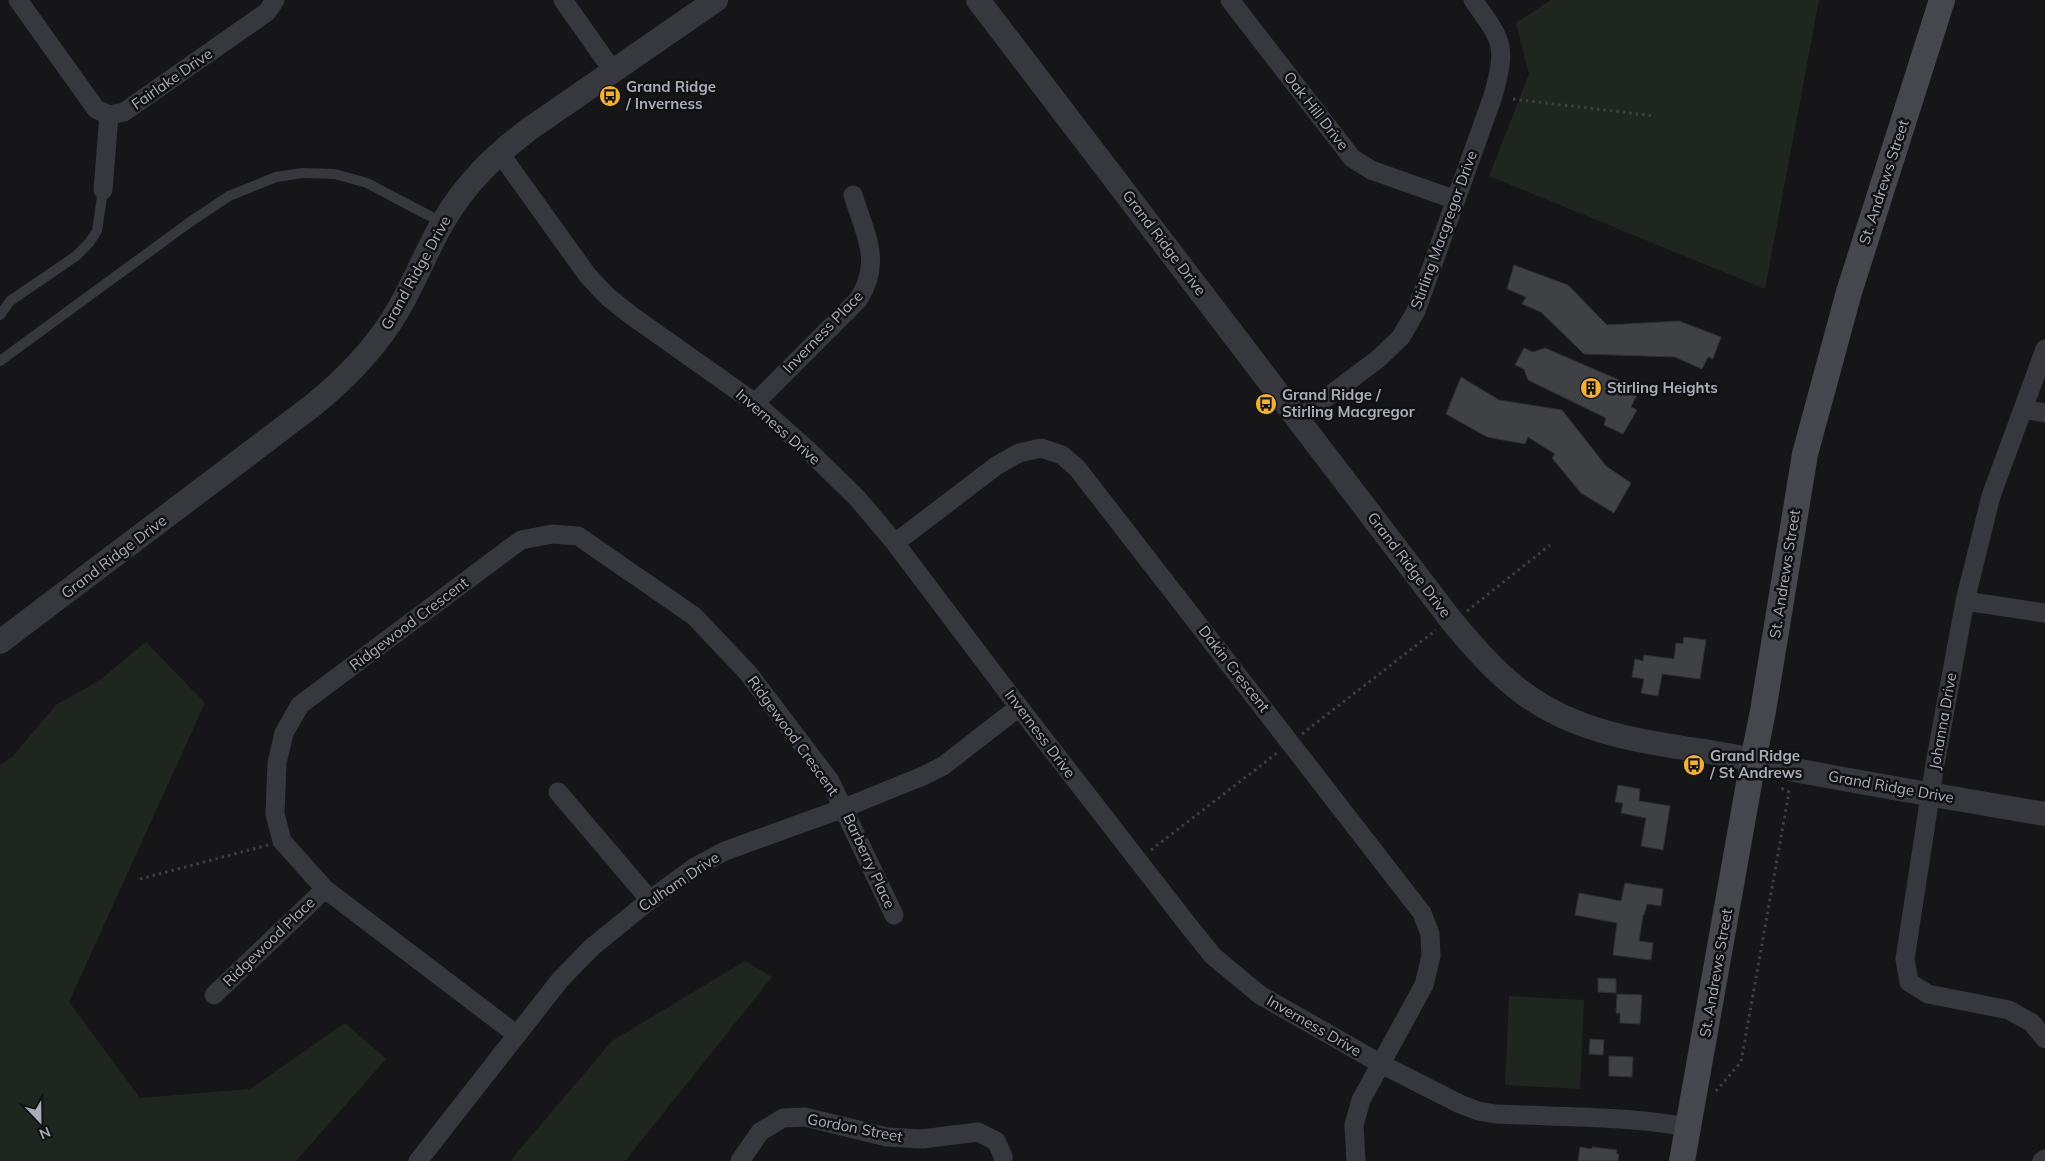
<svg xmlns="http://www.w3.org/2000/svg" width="2045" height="1161" viewBox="0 0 2045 1161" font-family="Mulish,sans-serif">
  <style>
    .green { fill: #1e261f }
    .building { fill: #404145; stroke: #303034 }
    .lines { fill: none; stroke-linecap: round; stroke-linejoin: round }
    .path { stroke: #3d3f44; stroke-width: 3; stroke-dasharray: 2.5 4; stroke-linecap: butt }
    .service { stroke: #37383d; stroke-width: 10 }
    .minor { stroke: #37383d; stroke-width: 19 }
    .tertiary { stroke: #37383d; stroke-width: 24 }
    .secondary { stroke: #45474d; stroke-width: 26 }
    .labels { text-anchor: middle; stroke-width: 5; stroke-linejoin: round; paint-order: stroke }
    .street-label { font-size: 15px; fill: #a8adb8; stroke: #111113 }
    .poi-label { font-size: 15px; font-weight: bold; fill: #a8adb8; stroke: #111113; text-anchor: start }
  </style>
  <rect width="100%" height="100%" fill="#161618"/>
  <path class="green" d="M1551 0H1819L1765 289 1489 176 1529 74 1516 23Z
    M146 642 205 703 69 1002 140 1098 250 1089 345 1023 386 1059 296 1161H0V765L12 757 56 705 100 680Z
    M745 961 772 977 625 1161H510L612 1041Z
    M1509 996 1584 1000 1580 1089 1505 1085Z"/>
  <path class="building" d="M1514 265 1568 285 1607 325 1679 321 1721 337 1713 359 1708 357 1702 369 1675 357 1584 354 1541 312 1522 304 1526 297 1507 289Z
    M1524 348 1533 352 1545 348 1640 389 1631 407 1637 410 1623 434 1604 425 1606 418 1528 380 1524 369 1515 365Z
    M1461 377 1499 400 1562 410 1606 466 1631 483 1614 513 1581 493 1552 458 1555 454 1528 437 1525 444 1487 437 1446 414Z
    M1684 637 1706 640 1700 679 1662 674 1658 696 1641 693 1644 679 1632 677 1635 659 1643 661 1644 655 1674 659 1676 643 1683 644Z
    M1618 785 1640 789 1639 801 1670 806 1663 850 1641 846 1646 818 1621 813 1623 803 1615 802Z
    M1625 883 1663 889 1661 906 1647 904 1644 915H1643L1639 941 1653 943 1651 960 1613 955 1617 923 1575 915 1579 893 1621 901Z
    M1598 978 1616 979V993L1598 992Z
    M1617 994 1642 995 1640 1024 1620 1023V1013H1616Z
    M1590 1039 1604 1040 1603 1055 1589 1054Z
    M1609 1056 1633 1057 1632 1077 1609 1076Z
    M1580 1147 1592 1149V1147L1617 1150 1616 1154H1619L1618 1161H1578Z"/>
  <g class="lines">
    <path class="path" d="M1513 99 1655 116
      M1467 611 1550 545
      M1302 734 1436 630
      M1151 850 1277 753
      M140 879 268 845
      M1716 1091 1741 1062 1789 792 1781 788"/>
    <path class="service" d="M0 315 10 301 76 256 89 243 97 231 103 190
      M0 361 190 222 229 196 276 177 303 173 335 174 367 183 443 223"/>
    <path class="minor" d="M18 0 96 109 109 115 124 112 267 12 275 0
      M563 0 613 71
      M1230 0 1352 158 1371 170 1456 200
      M499 152 588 276 608 297 632 316 755 403 808 450 858 499 895 543 1019 707 1188 925 1213 956 1260 995 1381 1064 1460 1104 1478 1111 1496 1114C1560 1117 1625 1116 1688 1127
      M103 190 109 115
      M2045 349 1991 496 1965 601 1935 764 1905 959 1909 982 1928 994 2009 1010 2032 1023 2045 1039
      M755 403 858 300C883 262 865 234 853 195
      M2023 409 2045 413
      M1298 419 1378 359 1401 337 1416 311 1493 96C1507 45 1503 42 1473 0
      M895 543 996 466 1019 453 1041 448 1062 455 1077 468 1422 913 1430 934 1431 956 1424 985 1361 1100 1354 1125 1356 1161
      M1965 601 2045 613
      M558 792 650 900
      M214 995 325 889
      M517 1035 325 889 282 841 275 814 277 763 284 733 300 705 521 540 552 534 578 536 694 616 748 673 830 781 894 915
      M418 1161 560 980 591 948 650 900 695 867 725 851 844 808 923 776 943 766 1019 707
      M740 1161 760 1132 783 1118 805 1117 887 1137 922 1139 978 1132 996 1141 1003 1156V1161
      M2042 1161 2045 1159"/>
    <path class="tertiary" d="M978 0 1451 620C1480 655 1508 687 1548 709 1604 740 1671 745 1733 756 1751 759 1767 765 1785 768 1871 785 1958 799 2045 814
      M0 642 312 406C343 381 370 354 392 320 412 289 425 253 443 222 465 184 494 156 528 130L716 0"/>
    <path class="secondary" d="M1682 1161 1753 761 1763 711 1805 454 1849 292 1942 0"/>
  </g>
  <defs>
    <g id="bus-disc" transform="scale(1.125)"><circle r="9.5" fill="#f2b134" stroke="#111113"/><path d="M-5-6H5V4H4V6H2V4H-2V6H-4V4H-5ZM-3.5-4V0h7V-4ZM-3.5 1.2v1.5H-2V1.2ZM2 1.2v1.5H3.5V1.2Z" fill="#111"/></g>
    <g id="building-disc" transform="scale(1.125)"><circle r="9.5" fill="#f2b134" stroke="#111113"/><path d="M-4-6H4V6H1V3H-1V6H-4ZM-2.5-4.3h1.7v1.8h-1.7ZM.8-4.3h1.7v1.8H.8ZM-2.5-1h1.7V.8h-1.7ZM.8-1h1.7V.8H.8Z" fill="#111"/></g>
  </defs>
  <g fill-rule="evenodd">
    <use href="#bus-disc" x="610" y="96"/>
    <use href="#building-disc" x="1591" y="388"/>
    <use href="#bus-disc" x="1266" y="404"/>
    <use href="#bus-disc" x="1694" y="765"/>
  </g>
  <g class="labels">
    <g class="street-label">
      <text transform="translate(172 79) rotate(-35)" y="5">Fairlake Drive</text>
      <text transform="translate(1316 111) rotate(52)" y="5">Oak Hill Drive</text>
      <text transform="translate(1884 182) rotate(-72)" y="5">St. Andrews Street</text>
      <text transform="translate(1444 230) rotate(-70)" y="5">Stirling Macgregor Drive</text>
      <text transform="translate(1164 243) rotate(53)" y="5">Grand Ridge Drive</text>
      <text transform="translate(416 273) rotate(-61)" y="5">Grand Ridge Drive</text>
      <text transform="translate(823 332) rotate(-46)" y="5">Inverness Place</text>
      <text transform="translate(778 427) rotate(41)" y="5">Inverness Drive</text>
      <text transform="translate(114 557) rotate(-37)" y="5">Grand Ridge Drive</text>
      <text transform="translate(1409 565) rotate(53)" y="5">Grand Ridge Drive</text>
      <text transform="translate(1785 574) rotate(-81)" y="5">St. Andrews Street</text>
      <text transform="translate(409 624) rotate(-37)" y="5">Ridgewood Crescent</text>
      <text transform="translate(1234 669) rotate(52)" y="5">Dakin Crescent</text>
      <text transform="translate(1943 721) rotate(-80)" y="5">Johanna Drive</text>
      <text transform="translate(1040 734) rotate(53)" y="5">Inverness Drive</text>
      <text transform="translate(793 736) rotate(54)" y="5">Ridgewood Crescent</text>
      <text transform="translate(1891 787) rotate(10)" y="5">Grand Ridge Drive</text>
      <text transform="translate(869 861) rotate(65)" y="5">Barberry Place</text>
      <text transform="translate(679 882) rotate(-34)" y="5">Culham Drive</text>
      <text transform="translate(269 942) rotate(-44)" y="5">Ridgewood Place</text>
      <text transform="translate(1716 973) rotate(-80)" y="5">St. Andrews Street</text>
      <text transform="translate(1314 1026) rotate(30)" y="5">Inverness Drive</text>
      <text transform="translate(855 1128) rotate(11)" y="5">Gordon Street</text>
    </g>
    <g class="poi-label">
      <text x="626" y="92">Grand Ridge<tspan x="626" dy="17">/ Inverness</tspan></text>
      <text x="1607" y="393">Stirling Heights</text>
      <text x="1282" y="400">Grand Ridge /<tspan x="1282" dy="17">Stirling Macgregor</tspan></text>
      <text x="1710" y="761">Grand Ridge<tspan x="1710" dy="17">/ St Andrews</tspan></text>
    </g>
  </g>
  <g transform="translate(40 1121) rotate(158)" stroke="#111113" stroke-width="4" paint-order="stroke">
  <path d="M0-4L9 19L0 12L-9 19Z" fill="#a8adb8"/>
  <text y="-8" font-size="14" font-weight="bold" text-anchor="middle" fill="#a8adb8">N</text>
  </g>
</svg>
